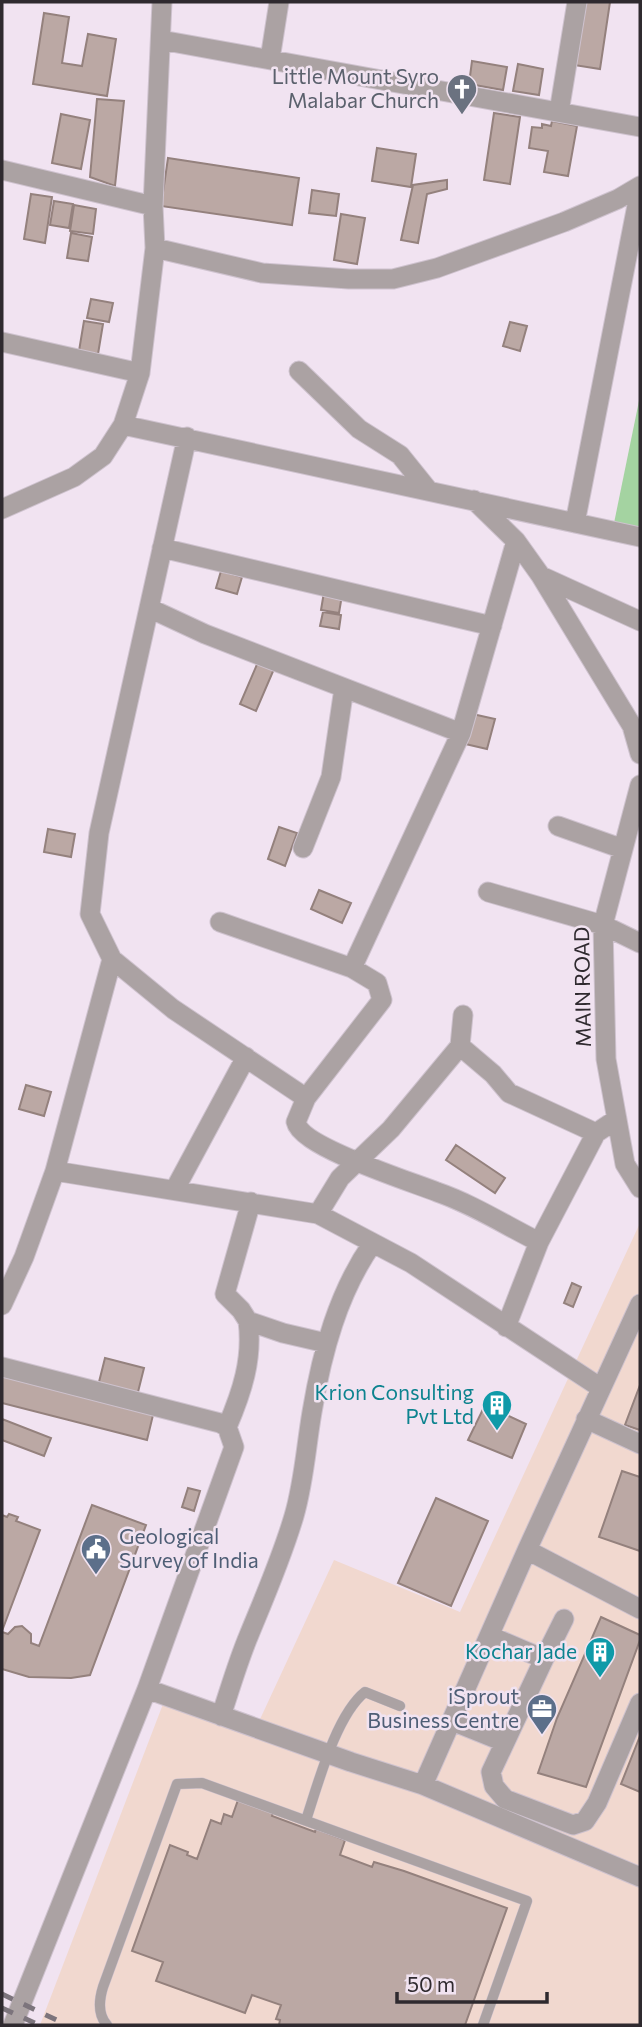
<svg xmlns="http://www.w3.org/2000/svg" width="642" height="2027" viewBox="0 0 642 2027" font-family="Commissioner,sans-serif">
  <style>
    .industrial { fill: #f1d8cf }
    .green { fill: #a4d3a1 }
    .building { fill: #bba8a4; stroke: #94817d; stroke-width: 2 }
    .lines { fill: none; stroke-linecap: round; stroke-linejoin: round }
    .lane-casing { stroke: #cec2ce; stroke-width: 11 }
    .street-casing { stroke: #cec2ce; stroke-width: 21 }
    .lane { stroke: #aba2a3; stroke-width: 10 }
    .street { stroke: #aba2a3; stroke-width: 19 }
    .rail { stroke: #7c747c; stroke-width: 5; stroke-dasharray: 12 12; stroke-linecap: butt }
    .labels { text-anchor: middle; stroke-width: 5; stroke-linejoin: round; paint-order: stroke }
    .worship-label { font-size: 21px; fill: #5b616d; stroke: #f1e3f1; text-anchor: end }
    .street-label { font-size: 21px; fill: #2f2a2f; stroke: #f1e3f1 }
    .culture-label { font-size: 21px; fill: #0d838f; stroke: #f1e3f1; text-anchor: end }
    .service-label { font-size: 21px; fill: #4e5e75; stroke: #f1e3f1; text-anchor: start }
  </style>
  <rect width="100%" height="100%" fill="#f1e3f1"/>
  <path class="industrial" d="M640 1223V2025H40L168 1691 255 1730 334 1560 460 1612Z"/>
  <path class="green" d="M640 396V534L613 528Z"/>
  <path class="building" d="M583 2H610L600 69 574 65Z
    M44 13 69 17 62 63 82 66 88 34 116 39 107 96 33 84Z
    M472 61 507 67 503 90 469 84Z
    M518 64 543 69 539 95 513 91Z
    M97 99 124 101 115 186 90 177Z
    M494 113 520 117 510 184 484 180Z
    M61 114 90 120 81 169 52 163Z
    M552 121 577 126 568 176 544 172 548 151 529 148 532 127 542 128V124L551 126Z
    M377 148 416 154 411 187 372 181Z
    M168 158 299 178 292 225 161 206Z
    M447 180V189L427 194 418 243 401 240 413 185Z
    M312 190 339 194 336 216 309 213Z
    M31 194 52 197 45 243 24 239Z
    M54 201 73 204 69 228 50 225Z
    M74 205 96 209 93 234 70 231Z
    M341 214 365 218 357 264 334 260Z
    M71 233 92 237 88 261 67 258Z
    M91 299 113 303 109 322 87 318Z
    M84 321 103 324 98 354 79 351Z
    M510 322 527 326 520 351 503 346Z
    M221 571 242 577 237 594 216 588Z
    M324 592 342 595 339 613 321 610Z
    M323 612 341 615 339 629 320 626Z
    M258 662 274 669 256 711 240 704Z
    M468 713 495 719 487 749 461 743Z
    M279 827 297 833 285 866 268 859Z
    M48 829 75 834 71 857 44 852Z
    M319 890 351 903 342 923 311 909Z
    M26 1085 51 1092 44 1116 19 1109Z
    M456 1145 505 1178 495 1193 446 1160Z
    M572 1283 581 1287 573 1307 564 1303Z
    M105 1358 144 1368 137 1396 98 1386Z
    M2 1376 153 1415 147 1440 2 1403Z
    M640 1385V1430L625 1425Z
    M485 1405 526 1424 512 1458 468 1440Z
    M2 1419 51 1438 44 1456 2 1440Z
    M622 1471 640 1477V1551L599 1537Z
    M188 1488 200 1491 194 1511 182 1507Z
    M436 1498 488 1521 451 1606 398 1583Z
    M92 1505 146 1525 90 1675 71 1678 29 1677 2 1669V1632L8 1634 15 1627 22 1626 31 1634V1643L39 1646Z
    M9 1514 18 1517 16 1521 40 1530 2 1631V1515L7 1517Z
    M601 1617 640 1635V1640L586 1787 538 1773 557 1718Z
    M640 1736V1792L621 1784Z
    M238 1800 273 1813 272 1816 315 1832 316 1829 345 1840 340 1855 372 1867 374 1862 404 1871 507 1908 465 2025H279L280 2020 276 2019 281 2005 252 1995 245 2013 156 1981 163 1962 132 1951 170 1845 188 1852 187 1855 197 1859 211 1820 221 1824 224 1814 232 1817Z"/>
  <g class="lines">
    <g class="lane-casing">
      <path id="lane" d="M306 1820C318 1784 336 1715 365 1692L400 1706
        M107 2025C97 2014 99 2000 103 1987L177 1784 202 1783 527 1901 483 2025"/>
    </g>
    <g class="street-casing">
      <path id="street" d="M161 40 640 127
        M270 59 279 2
        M559 112 577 2
        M2 170 153 206
        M155 248 262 273 349 279H393L437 268 564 222 618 199 640 186
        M2 342 140 373
        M299 371 359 429 400 455 429 491
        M123 425 640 537
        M187 437 99 833 90 914 112 959 173 1009 306 1098 296 1122C301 1147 412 1182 437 1192 472 1204 505 1225 539 1242
        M474 500 516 541 541 576 632 726 640 754
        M2 509 74 477 103 456 123 425 140 373 155 248 153 206 162 2
        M575 523 640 190
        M162 548 492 626
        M541 576 640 621
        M149 608 205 634 461 733
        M640 785 603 925 606 1059 625 1164 640 1188
        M558 826 623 849
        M303 848 331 777 344 688
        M488 892 603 925 640 943
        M220 922 352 968 377 983 382 1000 306 1098
        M352 968 461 733 516 541
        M460 1046 493 1074 509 1093 596 1133
        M55 1171 318 1214 411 1263 601 1388
        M175 1189 246 1057
        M251 1202 225 1294 241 1310 248 1321 283 1333 326 1343
        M318 1214 340 1178 391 1129 460 1046 463 1015
        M2 1305 24 1257 55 1171 112 959
        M506 1327 539 1242 596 1133 617 1119
        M2 1367 220 1423 227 1427 234 1447 147 1689 13 2025
        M586 1419 640 1444
        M227 1427C242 1392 253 1359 248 1321
        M527 1550 640 1609
        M490 1636 544 1659 491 1772 494 1786 505 1799 573 1825 585 1821 597 1803 640 1703
        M544 1659 564 1619
        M147 1689 351 1762 423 1785 640 1877
        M221 1716C230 1689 238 1661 249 1635 265 1596 282 1557 294 1516 304 1482 306 1447 312 1412 322 1352 338 1293 372 1244
        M452 1721 504 1742
        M423 1785 527 1550 640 1304"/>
    </g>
    <use href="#lane" class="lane"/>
    <use href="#street" class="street"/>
    <path class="rail" d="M2 1994 67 2025
      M2 2008 39 2025"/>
  </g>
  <defs>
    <g id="church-pin" transform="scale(1.575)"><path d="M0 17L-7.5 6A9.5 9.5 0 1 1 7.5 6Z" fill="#6b7280" stroke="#f1e3f1"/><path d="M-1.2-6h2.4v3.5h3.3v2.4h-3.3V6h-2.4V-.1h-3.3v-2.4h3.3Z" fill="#fff"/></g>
    <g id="building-pin" transform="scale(1.575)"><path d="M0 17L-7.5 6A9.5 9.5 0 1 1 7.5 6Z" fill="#0f9aa8" stroke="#f1e3f1"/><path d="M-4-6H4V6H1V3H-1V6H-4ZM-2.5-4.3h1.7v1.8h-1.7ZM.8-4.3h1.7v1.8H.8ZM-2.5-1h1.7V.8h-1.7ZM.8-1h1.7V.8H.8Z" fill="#fff"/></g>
    <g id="civic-pin" transform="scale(1.575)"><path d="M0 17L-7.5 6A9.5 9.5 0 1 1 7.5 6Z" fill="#5c6f8a" stroke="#f1e3f1"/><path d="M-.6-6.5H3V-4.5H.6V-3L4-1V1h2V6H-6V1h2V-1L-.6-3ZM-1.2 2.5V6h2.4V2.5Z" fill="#fff"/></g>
    <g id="office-pin" transform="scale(1.575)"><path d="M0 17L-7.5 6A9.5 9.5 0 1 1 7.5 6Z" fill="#5c6f8a" stroke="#f1e3f1"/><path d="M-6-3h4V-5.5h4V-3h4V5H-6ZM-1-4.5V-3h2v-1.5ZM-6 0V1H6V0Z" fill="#fff"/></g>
  </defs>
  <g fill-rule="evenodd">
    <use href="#church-pin" x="462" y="89"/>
    <use href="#building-pin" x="497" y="1405"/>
    <use href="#civic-pin" x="96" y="1549"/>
    <use href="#building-pin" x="600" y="1652"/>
    <use href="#office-pin" x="542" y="1709"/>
  </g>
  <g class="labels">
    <g class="worship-label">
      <text x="439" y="84">Little Mount Syro<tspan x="439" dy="24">Malabar Church</tspan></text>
    </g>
    <g class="street-label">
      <text transform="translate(583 987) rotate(-91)" y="7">MAIN ROAD</text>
    </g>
    <g class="culture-label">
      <text x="474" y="1400">Krion Consulting<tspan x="474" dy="24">Pvt Ltd</tspan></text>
      <text x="577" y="1659">Kochar Jade</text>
    </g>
    <g class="service-label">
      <text x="119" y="1544">Geological<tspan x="119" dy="24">Survey of India</tspan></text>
      <text x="519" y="1704" text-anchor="end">iSprout<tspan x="519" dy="24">Business Centre</tspan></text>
    </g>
  </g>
  <rect width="642" height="2027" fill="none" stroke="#2f2a2f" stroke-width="7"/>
  <path d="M397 1992v10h150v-10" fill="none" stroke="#2f2a2f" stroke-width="3.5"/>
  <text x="407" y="1992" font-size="21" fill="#2f2a2f" stroke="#f1e3f1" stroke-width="5" paint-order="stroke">50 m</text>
</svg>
